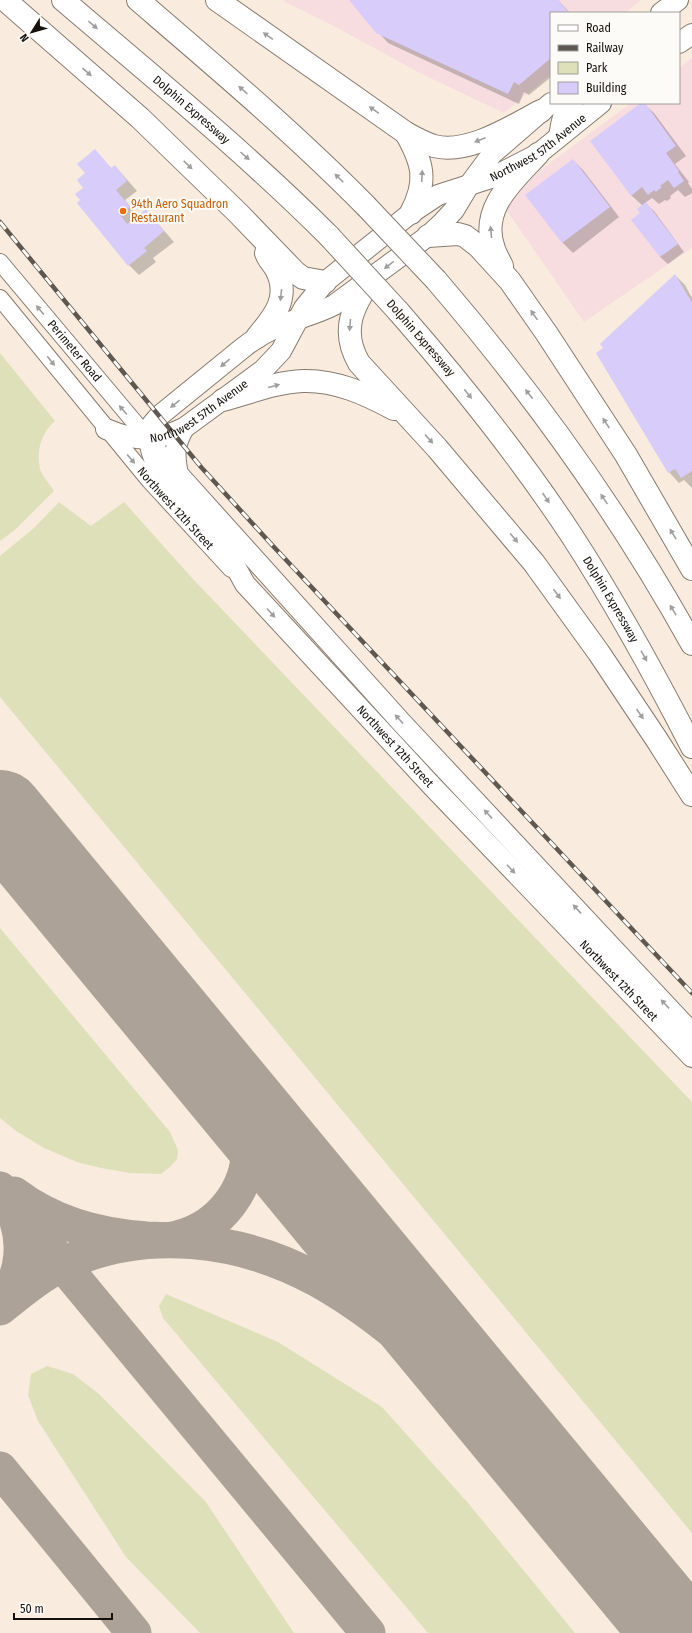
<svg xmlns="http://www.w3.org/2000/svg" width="692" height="1633" viewBox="0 0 692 1633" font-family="'Fira Sans Condensed',sans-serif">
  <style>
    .commercial { fill: #f7dce0 }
    .green { fill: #dde0b9 }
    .shadow { fill: #0003 }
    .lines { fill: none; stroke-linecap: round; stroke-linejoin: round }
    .taxiway { stroke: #aca297; stroke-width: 35 }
    .runway { stroke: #aca297; stroke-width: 88 }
    .building { fill: #d8ccfa }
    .minor-casing { stroke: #877b6f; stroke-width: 18 }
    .major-casing { stroke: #877b6f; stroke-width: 22 }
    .highway-casing { stroke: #877b6f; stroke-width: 24 }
    .minor { stroke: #fff; stroke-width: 16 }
    .major { stroke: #fff; stroke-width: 20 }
    .highway { stroke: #fff; stroke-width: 22 }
    .rail-casing { stroke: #5f5850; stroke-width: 4.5 }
    .rail { stroke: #fdfbf8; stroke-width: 3; stroke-dasharray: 9; stroke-linecap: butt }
    .highway-bridge-casing { stroke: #877b6f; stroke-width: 24; stroke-linecap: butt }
    .highway-bridge { stroke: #fff; stroke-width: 22 }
    .oneway { fill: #a19f9e }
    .food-dot { fill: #e8710a; stroke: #fdfbf8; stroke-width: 1.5 }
    .labels { text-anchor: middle; stroke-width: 4; stroke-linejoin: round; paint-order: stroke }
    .street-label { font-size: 12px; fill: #14100c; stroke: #fdfbf8 }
    .food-label { font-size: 12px; fill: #c56008; stroke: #fdfbf8; text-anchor: start }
  </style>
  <rect width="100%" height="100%" fill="#f9ecde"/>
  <path class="commercial" d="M285 0H641L625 13H551V74L504 113 420 73 330 24 283 1Z
    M692 58V248L584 322 505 208 523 183 631 103H679V68Z"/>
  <path class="green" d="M0 353 55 421C41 433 36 451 40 469 42 476 50 484 54 491L16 529 0 541Z
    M59 502 91 526 124 502 193 579 692 1102V1533L0 697V556L34 528Z
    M0 928 170 1132 178 1150 177 1159 171 1166 161 1174 130 1173 101 1168 77 1162 44 1148 16 1131 0 1118Z
    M166 1294 278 1342 382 1407 468 1503 575 1633H428L163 1318 159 1306Z
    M47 1366 73 1374 99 1394 205 1501 294 1633H200L126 1557 38 1421 28 1395 31 1374Z"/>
  <path class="shadow" d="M350 0H558L570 13H551V77L529 95 524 92 519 104 388 43Z
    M643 103 654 113 686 156 675 164 689 182 688 183 692 189V193L685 197 678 190 670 196 671 198 667 201 665 200 659 204 652 198 645 203 654 211 684 252 668 264 660 257 642 214 643 206 631 195Z
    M95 151 112 169 115 166 137 191 125 200 138 217 146 210 174 242 153 258 156 262 139 275 129 265 82 200 86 174Z
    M573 160 583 170 619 217 573 253 562 242Z
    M675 275 685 285 692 298V488L684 480 679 483 669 472 597 354 605 349Z"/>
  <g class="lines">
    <path class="taxiway" d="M0 817 26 845
      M0 1189 368 1633
      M14 1194C52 1223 100 1236 147 1239 157 1239 167 1241 177 1238 220 1228 252 1187 248 1142 246 1122 236 1105 227 1088
      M2 1303C24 1274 27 1239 11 1206
      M0 1308C20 1292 40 1275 63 1264 144 1226 240 1237 318 1280 361 1304 401 1336 437 1369 472 1401 503 1438 535 1473 564 1505 594 1537 623 1569
      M0 1469 134 1633"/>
    <path class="runway" d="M0 814 677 1633"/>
  </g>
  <path class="building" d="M349 0H558L569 13H551V58L519 85 514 82 508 94 376 33Z
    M641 103H645L676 146 666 153 679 171 678 172 684 181 674 188 668 180 660 186 662 187 656 192 654 190 648 195 642 187 631 196 590 141Z
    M95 149 111 168 115 165 127 181 116 190 130 207 120 215 127 224 146 209 164 231 144 248 147 251 128 266 77 203 80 200 75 194 83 188 77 180 85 173 77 164Z
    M573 159 610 207 562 243 525 195Z
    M646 202 678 244 660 257 631 220 640 213 637 209Z
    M675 274 692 303V471L681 478 675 469 668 473 596 353 603 348 600 344Z"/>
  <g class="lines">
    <g class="minor-casing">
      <g id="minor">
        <path id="s1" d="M0 262 178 474"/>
        <path id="s2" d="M0 298 149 480 231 569"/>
      </g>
    </g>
    <g class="major-casing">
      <g id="major">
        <path d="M661 13 678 0"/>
        <path d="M679 43 692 34"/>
        <path id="s3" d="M551 103 492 154 469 185 454 210 443 222 428 236 334 305C315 315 293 319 273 329 263 334 253 340 244 347L159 416C157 419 153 422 151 426 145 443 156 465 164 480L224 546 245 584 432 786 692 1057"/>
        <path d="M559 136C562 122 561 114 573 103"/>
        <path d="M184 428C174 445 174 455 178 474L402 723 692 1033"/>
        <path id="s4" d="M106 429C137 442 154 442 184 428L263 370 281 351 304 308 325 282 411 213 438 195 491 178 538 154 601 103"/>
      </g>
    </g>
    <g class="highway-casing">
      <g id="highway">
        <path d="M5 0 140 118 238 213 295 272 303 278 325 282"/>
        <path id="s5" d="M63 0C153 77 245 152 329 236"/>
        <path d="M138 0C216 67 294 133 366 206"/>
        <path d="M217 0 406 133C415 138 424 143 434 146 468 155 512 126 541 111"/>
        <path d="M406 133C423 163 428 181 411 213"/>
        <path d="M428 236 458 234 465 236 478 246 510 281 547 334 626 455 692 569"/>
        <path d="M502 266C499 260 496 255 494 249 479 209 513 181 538 154"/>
        <path d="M372 278C353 306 340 330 359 363L437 448 534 563 599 653 657 740 692 795"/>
        <path d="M436 280C533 393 620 514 692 644"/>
        <path id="s6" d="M398 311C460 382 520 457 572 536 616 604 655 675 692 747"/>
        <path d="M257 337C274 317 291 297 276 269 273 264 268 259 266 253"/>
        <path d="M223 400C249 393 276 382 303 381 336 380 366 394 394 409"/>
      </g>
    </g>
    <use href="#minor" class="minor"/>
    <use href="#major" class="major"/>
    <use href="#highway" class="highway"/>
    <g class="rail-casing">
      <path id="rail" d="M0 222 201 467 273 546 692 993"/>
    </g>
    <use href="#rail" class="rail"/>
    <g class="highway-bridge-casing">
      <path id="highway-bridge" d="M366 206 436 280
        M329 236 398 311"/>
    </g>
    <use href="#highway-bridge" class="highway-bridge"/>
  </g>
  <defs><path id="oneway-solid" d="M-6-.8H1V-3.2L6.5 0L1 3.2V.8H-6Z"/></defs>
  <g class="oneway">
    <use href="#oneway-solid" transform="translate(93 25) rotate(40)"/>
    <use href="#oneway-solid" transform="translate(268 36) rotate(-145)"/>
    <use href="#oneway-solid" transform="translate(87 72) rotate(41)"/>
    <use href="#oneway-solid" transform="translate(243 90) rotate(-138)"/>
    <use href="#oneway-solid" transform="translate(374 110) rotate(-145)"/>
    <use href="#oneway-solid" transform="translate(480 140) rotate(159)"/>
    <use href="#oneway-solid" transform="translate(245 156) rotate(42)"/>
    <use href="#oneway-solid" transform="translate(188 165) rotate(44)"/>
    <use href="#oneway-solid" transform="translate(422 176) rotate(-87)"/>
    <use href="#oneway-solid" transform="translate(339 178) rotate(-135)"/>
    <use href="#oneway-solid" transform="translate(491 232) rotate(-95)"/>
    <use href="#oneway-solid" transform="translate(389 265) rotate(143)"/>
    <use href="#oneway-solid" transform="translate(281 295) rotate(96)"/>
    <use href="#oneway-solid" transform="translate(40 310) rotate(-130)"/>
    <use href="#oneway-solid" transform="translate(534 315) rotate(-125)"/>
    <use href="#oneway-solid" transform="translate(350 325) rotate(95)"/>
    <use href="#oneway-solid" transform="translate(51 361) rotate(51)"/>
    <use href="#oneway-solid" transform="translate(225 363) rotate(140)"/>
    <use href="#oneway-solid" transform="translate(274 386) rotate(-15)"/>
    <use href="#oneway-solid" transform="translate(468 394) rotate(52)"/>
    <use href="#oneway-solid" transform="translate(529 394) rotate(-128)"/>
    <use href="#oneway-solid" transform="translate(175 404) rotate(141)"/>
    <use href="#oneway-solid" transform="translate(123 410) rotate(-130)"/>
    <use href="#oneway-solid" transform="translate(606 423) rotate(-123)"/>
    <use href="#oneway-solid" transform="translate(429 439) rotate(48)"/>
    <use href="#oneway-solid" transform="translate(131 459) rotate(50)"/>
    <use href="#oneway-solid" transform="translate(546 498) rotate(56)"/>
    <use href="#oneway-solid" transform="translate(604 499) rotate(-124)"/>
    <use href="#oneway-solid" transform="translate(673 534) rotate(-121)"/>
    <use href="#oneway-solid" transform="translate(514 538) rotate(50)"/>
    <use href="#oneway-solid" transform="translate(557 594) rotate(54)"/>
    <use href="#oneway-solid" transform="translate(673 610) rotate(-121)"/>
    <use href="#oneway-solid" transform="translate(271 613) rotate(48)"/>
    <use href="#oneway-solid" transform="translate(644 656) rotate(61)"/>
    <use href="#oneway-solid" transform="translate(640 714) rotate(56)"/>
    <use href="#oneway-solid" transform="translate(399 719) rotate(-132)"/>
    <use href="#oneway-solid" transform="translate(488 814) rotate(-133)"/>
    <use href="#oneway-solid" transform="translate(511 869) rotate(46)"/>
    <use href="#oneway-solid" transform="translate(577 909) rotate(-133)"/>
    <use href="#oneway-solid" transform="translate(665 1004) rotate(-133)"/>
  </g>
  <circle class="food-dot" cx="123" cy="211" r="4"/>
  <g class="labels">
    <g class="street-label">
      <text dy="4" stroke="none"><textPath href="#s5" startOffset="169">Dolphin Expressway</textPath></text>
      <text dy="4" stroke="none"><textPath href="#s4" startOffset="542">Northwest 57th Avenue</textPath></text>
      <text transform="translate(421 338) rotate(49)" y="4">Dolphin Expressway</text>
      <text dy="4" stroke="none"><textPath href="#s1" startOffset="116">Perimeter Road</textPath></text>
      <text dy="4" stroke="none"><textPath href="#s4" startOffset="102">Northwest 57th Avenue</textPath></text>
      <text dy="4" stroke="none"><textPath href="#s2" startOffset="274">Northwest 12th Street</textPath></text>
      <text dy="4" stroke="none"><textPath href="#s6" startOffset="359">Dolphin Expressway</textPath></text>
      <text dy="4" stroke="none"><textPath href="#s3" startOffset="932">Northwest 12th Street</textPath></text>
      <text dy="4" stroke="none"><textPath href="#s3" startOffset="1256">Northwest 12th Street</textPath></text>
    </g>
    <g class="food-label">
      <text x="131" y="208">94th Aero Squadron<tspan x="131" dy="14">Restaurant</tspan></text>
    </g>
  </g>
  <rect x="550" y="12" width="130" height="92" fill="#fdfbf8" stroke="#a09d9a"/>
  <rect x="558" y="25" width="20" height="6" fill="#ffffff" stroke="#a09d9a"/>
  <text x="586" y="32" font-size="12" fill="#14100c">Road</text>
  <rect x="558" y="45" width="20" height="6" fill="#5f5850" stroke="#a09d9a"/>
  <text x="586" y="52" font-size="12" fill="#14100c">Railway</text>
  <rect x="558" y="62" width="20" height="12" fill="#dde0b9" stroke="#a09d9a"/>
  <text x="586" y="72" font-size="12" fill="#14100c">Park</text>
  <rect x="558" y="82" width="20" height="12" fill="#d8ccfa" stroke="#a09d9a"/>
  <text x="586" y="92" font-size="12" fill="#14100c">Building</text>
  <g transform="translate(32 32) rotate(233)" stroke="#fdfbf8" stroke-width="3" paint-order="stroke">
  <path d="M0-3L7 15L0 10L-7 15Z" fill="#14100c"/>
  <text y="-6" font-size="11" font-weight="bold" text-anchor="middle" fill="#14100c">N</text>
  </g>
  <path d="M14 1613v6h98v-6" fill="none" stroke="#14100c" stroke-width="2"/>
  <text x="20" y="1613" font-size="12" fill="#14100c" stroke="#fdfbf8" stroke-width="3" paint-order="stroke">50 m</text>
</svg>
